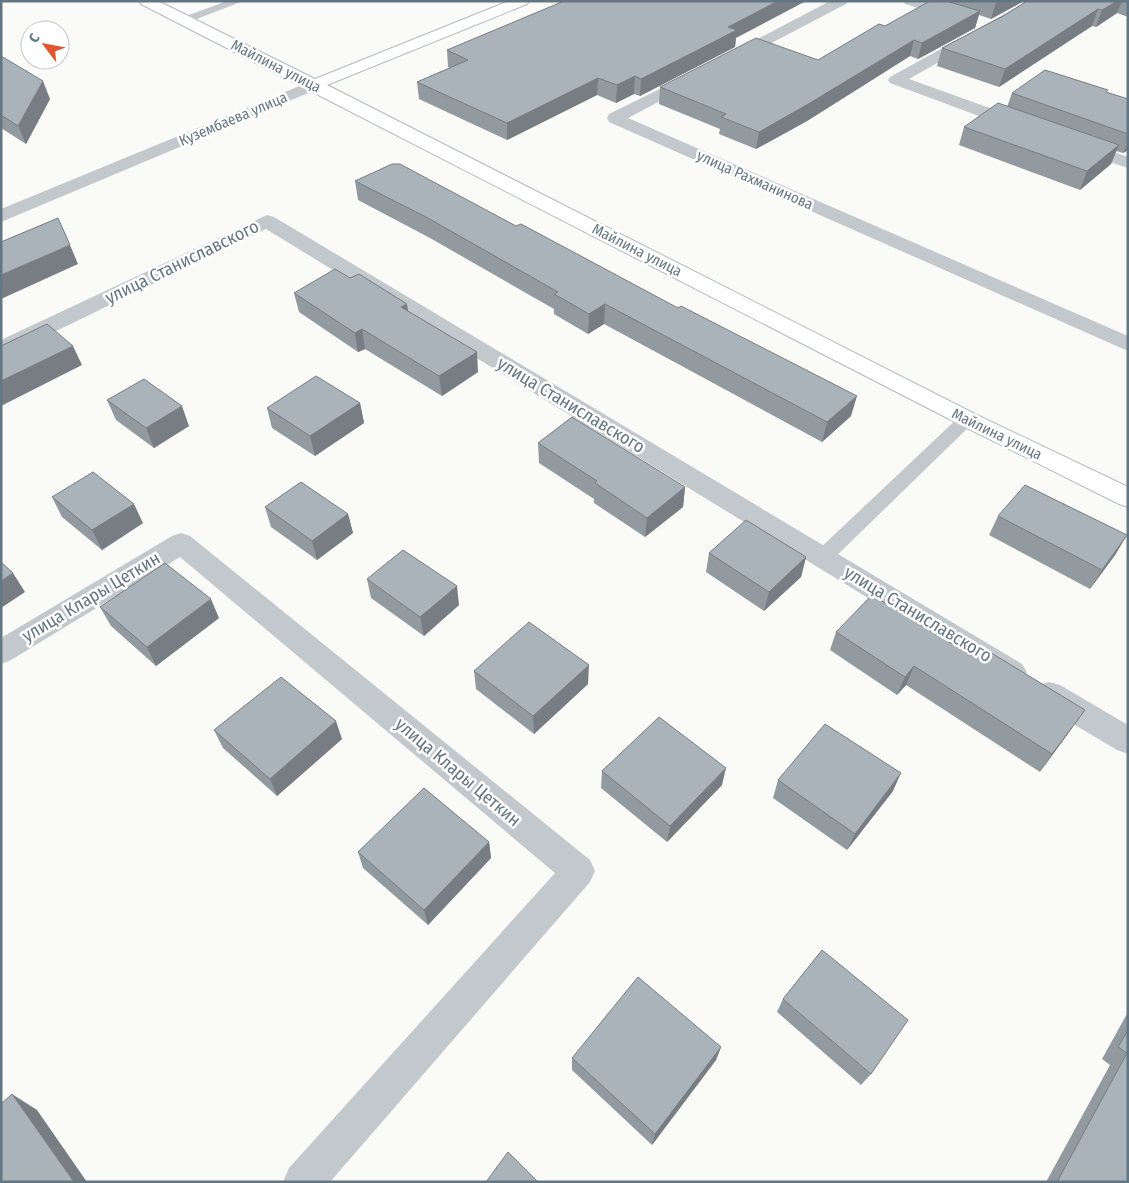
<svg xmlns="http://www.w3.org/2000/svg" width="1129" height="1183" viewBox="0 0 1129 1183" font-family="'Fira Sans Condensed',sans-serif">
  <style>
    .lines { fill: none; stroke-linecap: round; stroke-linejoin: round }
    .secondary-casing { stroke: #b3babf; stroke-width: 2 }
    .lane { fill: #c3c8cc; fill-rule: evenodd }
    .street { fill: #c3c8cc; fill-rule: evenodd }
    .secondary { fill: #fff; fill-rule: evenodd }
    .wall { fill: #929a9f }
    .shaded-wall { fill: #777d82 }
    .building { fill: #aab3b9; stroke: #777d82 }
    .labels { text-anchor: middle; stroke-width: 5; stroke-linejoin: round; paint-order: stroke }
    .far-street-label { font-size: 15px; fill: #657683; stroke: #fff }
    .street-label { font-size: 18px; fill: #657683; stroke: #fff }
  </style>
  <rect width="100%" height="100%" fill="#fafaf8"/>
  <g class="lines">
    <g class="secondary-casing">
      <path id="secondary" d="M139 1H158L315 79 509 1H529L527 4 327 85 975 414 1128 487V507L1119 504 959 424 141 4Z"/>
    </g>
    <path class="lane" d="M227 1H243L189 22H181L179 20 181 18Z
      M967 413 973 415 976 419 973 423 830 562 823 565 816 562 813 557 816 552 961 415Z"/>
    <path class="street" d="M830 1H848L846 4 737 61H727L724 58 727 55Z
      M903 1H926L964 13 966 16 964 19 959 20 905 4Z
      M1028 1H1046L909 79 1026 121 1029 125 1026 129H1014L890 83 888 80 890 77Z
      M694 72 700 74 702 77 700 80 628 118 1128 336V351L609 122 607 118 609 114Z
      M314 80 320 82 322 85 320 88 1 222V209Z
      M1077 140 1128 157V168L1071 149 1068 145 1071 141Z
      M267 215 274 217 1022 664 1027 672 1022 680 1012 684 1002 680 266 229 9 354 1 356V340Z
      M181 533 190 536 590 860 595 871 590 882 330 1182H283L289 1168 555 873 180 557 11 660 1 664V638L172 536Z
      M1049 682 1060 685 1128 725V754L1117 750 1038 703 1034 694 1038 685Z"/>
    <use href="#secondary" class="secondary"/>
  </g>
  <path class="wall" d="M948 1H1024L991 19 979 15 975 28 918 59 910 56 807 121 756 149 719 134 720 129 659 104 660 87 818 60 885 26Z
    M1027 1H1128V17L1117 13 1096 27 1092 26 999 87 937 66 942 48 1005 15Z
    M736 38 735 47 640 96 634 94 616 103 597 95 507 140 419 99 417 82 450 68 448 67 447 50Z
    M1 56 50 99 26 144 1 128Z
    M1012 93H1107L1128 99V150L1123 153 1116 151 1111 164 1080 190 959 145 964 127 1007 107Z
    M355 181 851 416 822 442 604 324 588 334 554 314V309L430 238 358 200Z
    M350 278 408 312 478 372 442 396 365 349 358 352 299 312 294 293Z
    M107 400 189 426 154 448 116 420Z
    M360 403 364 423 315 456 272 428 267 408Z
    M538 443 685 487 683 507 645 537 594 503V499L539 463Z
    M52 497 143 523 102 550 62 517Z
    M265 507 348 514 353 533 317 560 271 527Z
    M998 516 1127 535 1115 555 1090 589 989 535Z
    M709 553 806 557 801 577 764 611 706 572Z
    M367 579 459 605 424 636 371 598Z
    M100 607 219 618 156 666 111 626Z
    M836 632 1072 728 1040 772 906 685 897 695 830 650Z
    M474 671 588 684 534 734 476 689Z
    M214 730 342 739 277 796 223 748Z
    M602 771 722 785 667 842 601 788Z
    M778 780 893 791 847 850 773 798Z
    M489 842 491 858 428 925 363 868 358 852Z
    M783 999 871 1074 861 1085 777 1012Z
    M1128 1012V1182H1046L1110 1065 1102 1059Z
    M721 1047 716 1060 652 1145 572 1070V1058Z"/>
  <path class="shaded-wall" d="M778 1H806L736 38 735 47 640 96 641 79 728 27Z
    M997 1H1024L991 19 996 2Z
    M1117 1H1122L1117 13 1096 27 1102 10Z
    M1098 9 1092 26 999 87 1005 69Z
    M980 11 975 28 918 59 922 43Z
    M914 40 910 56 807 121 756 149 759 132Z
    M635 76 634 94 616 103 617 85Z
    M598 78 597 95 507 140V123Z
    M43 81 50 99 26 144 18 126Z
    M1128 143V150L1123 153Z
    M1119 145 1111 164 1080 190 1087 171Z
    M70 245 78 264 1 299V275Z
    M407 304 410 323 401 307Z
    M605 304 604 324 588 334 589 314Z
    M362 329 365 349 358 352 355 333Z
    M73 346 82 365 1 406V381Z
    M477 352 478 372 442 396 439 376Z
    M857 396 851 416 822 442 827 422Z
    M360 403 364 423 315 456 310 436Z
    M182 406 189 426 154 448 146 428Z
    M685 487 683 507 645 537 647 518Z
    M134 504 143 523 102 550 92 530Z
    M348 514 353 533 317 560 312 541Z
    M1127 535 1115 555 1090 589 1102 570Z
    M806 557 801 577 764 611 769 592Z
    M13 573 25 592 1 608V581Z
    M457 586 459 605 424 636 420 617Z
    M211 599 219 618 156 666 147 647Z
    M589 665 588 684 534 734 533 716Z
    M914 666 906 685 897 695 905 677Z
    M1085 710 1072 728 1040 772 1052 754Z
    M336 721 342 739 277 796 270 779Z
    M726 768 722 785 667 842 670 826Z
    M901 773 893 791 847 850 855 834Z
    M489 842 491 858 428 925 424 910Z
    M721 1047 716 1060 652 1145 655 1134Z
    M12 1094 37 1110 87 1182H74Z"/>
  <path class="building" d="M564 1H778L728 27 737 30 641 79 635 76 617 85 598 78 507 123 417 82 468 60 447 50Z
    M930 1H946L980 11 922 43 914 40 810 103 759 132 721 117 726 114 660 87 756 38 818 60 879 24 885 26Z
    M1027 1H1117L1102 10 1098 9 1005 69 942 48 1005 15Z
    M1 56 43 81 18 126 1 115Z
    M1045 70 1108 90 1106 92 1128 99V134L1012 93Z
    M998 103 1119 145 1087 171 964 127Z
    M392 164H400L516 226 521 224 678 308 681 306 857 396 827 422 605 304 589 314 554 294 558 292 428 218 355 181Z
    M58 218 70 245 1 275V242Z
    M335 269 350 278 359 274 407 304 401 307 477 352 439 376 362 329 355 333 294 293Z
    M47 324 73 346 1 381V346Z
    M316 376 360 403 310 436 267 408Z
    M144 379 182 406 146 428 107 400Z
    M572 417 685 487 647 518 595 483 597 481 538 443Z
    M93 472 134 504 92 530 52 497Z
    M301 482 348 514 312 541 265 507Z
    M1025 485 1127 535 1102 570 998 516Z
    M746 520 806 557 769 592 709 553Z
    M403 550 457 586 420 617 367 579Z
    M1 562 13 573 1 581Z
    M165 563 211 599 147 647 100 607Z
    M872 595 975 658 983 648 1085 710 1052 754 914 666 905 677 836 632Z
    M529 622 589 665 533 716 474 671Z
    M281 677 336 721 270 779 214 730Z
    M659 717 726 768 670 826 602 771Z
    M825 724 901 773 855 834 778 780Z
    M424 788 489 842 424 910 358 852Z
    M822 950 908 1020 871 1074 783 999Z
    M638 977 721 1047 655 1134 572 1058Z
    M1128 1030V1182H1057L1127 1053 1118 1047Z
    M12 1094 74 1182H1V1104Z
    M508 1152 538 1182H486Z"/>
  <g class="labels">
    <g class="far-street-label">
      <text transform="translate(276 66) rotate(27)" y="5">Майлина улица</text>
      <text transform="translate(233 119) rotate(-23)" y="5">Кузембаева улица</text>
      <text transform="translate(755 180) rotate(24)" y="5">улица Рахманинова</text>
      <text transform="translate(637 250) rotate(27)" y="5">Майлина улица</text>
      <text transform="translate(997 434) rotate(26)" y="5">Майлина улица</text>
    </g>
    <g class="street-label">
      <text transform="translate(182 262) rotate(-26)" y="6">улица Станиславского</text>
      <text transform="translate(571 405) rotate(31)" y="6">улица Станиславского</text>
      <text transform="translate(91 597) rotate(-31)" y="6">улица Клары Цеткин</text>
      <text transform="translate(918 614) rotate(31)" y="6">улица Станиславского</text>
      <text transform="translate(458 772) rotate(40)" y="6">улица Клары Цеткин</text>
    </g>
  </g>
  <rect width="1129" height="1183" fill="none" stroke="#657683" stroke-width="5"/>
  <g transform="translate(45 45) rotate(302)"><circle r="24" fill="#ffffff" stroke="#c1c8cd"/>
  <path d="M0-4L9 19L0 12L-9 19Z" fill="#e4572e"/>
  <text y="-8" font-size="14" font-weight="bold" text-anchor="middle" fill="#657683">С</text>
  </g>
</svg>
